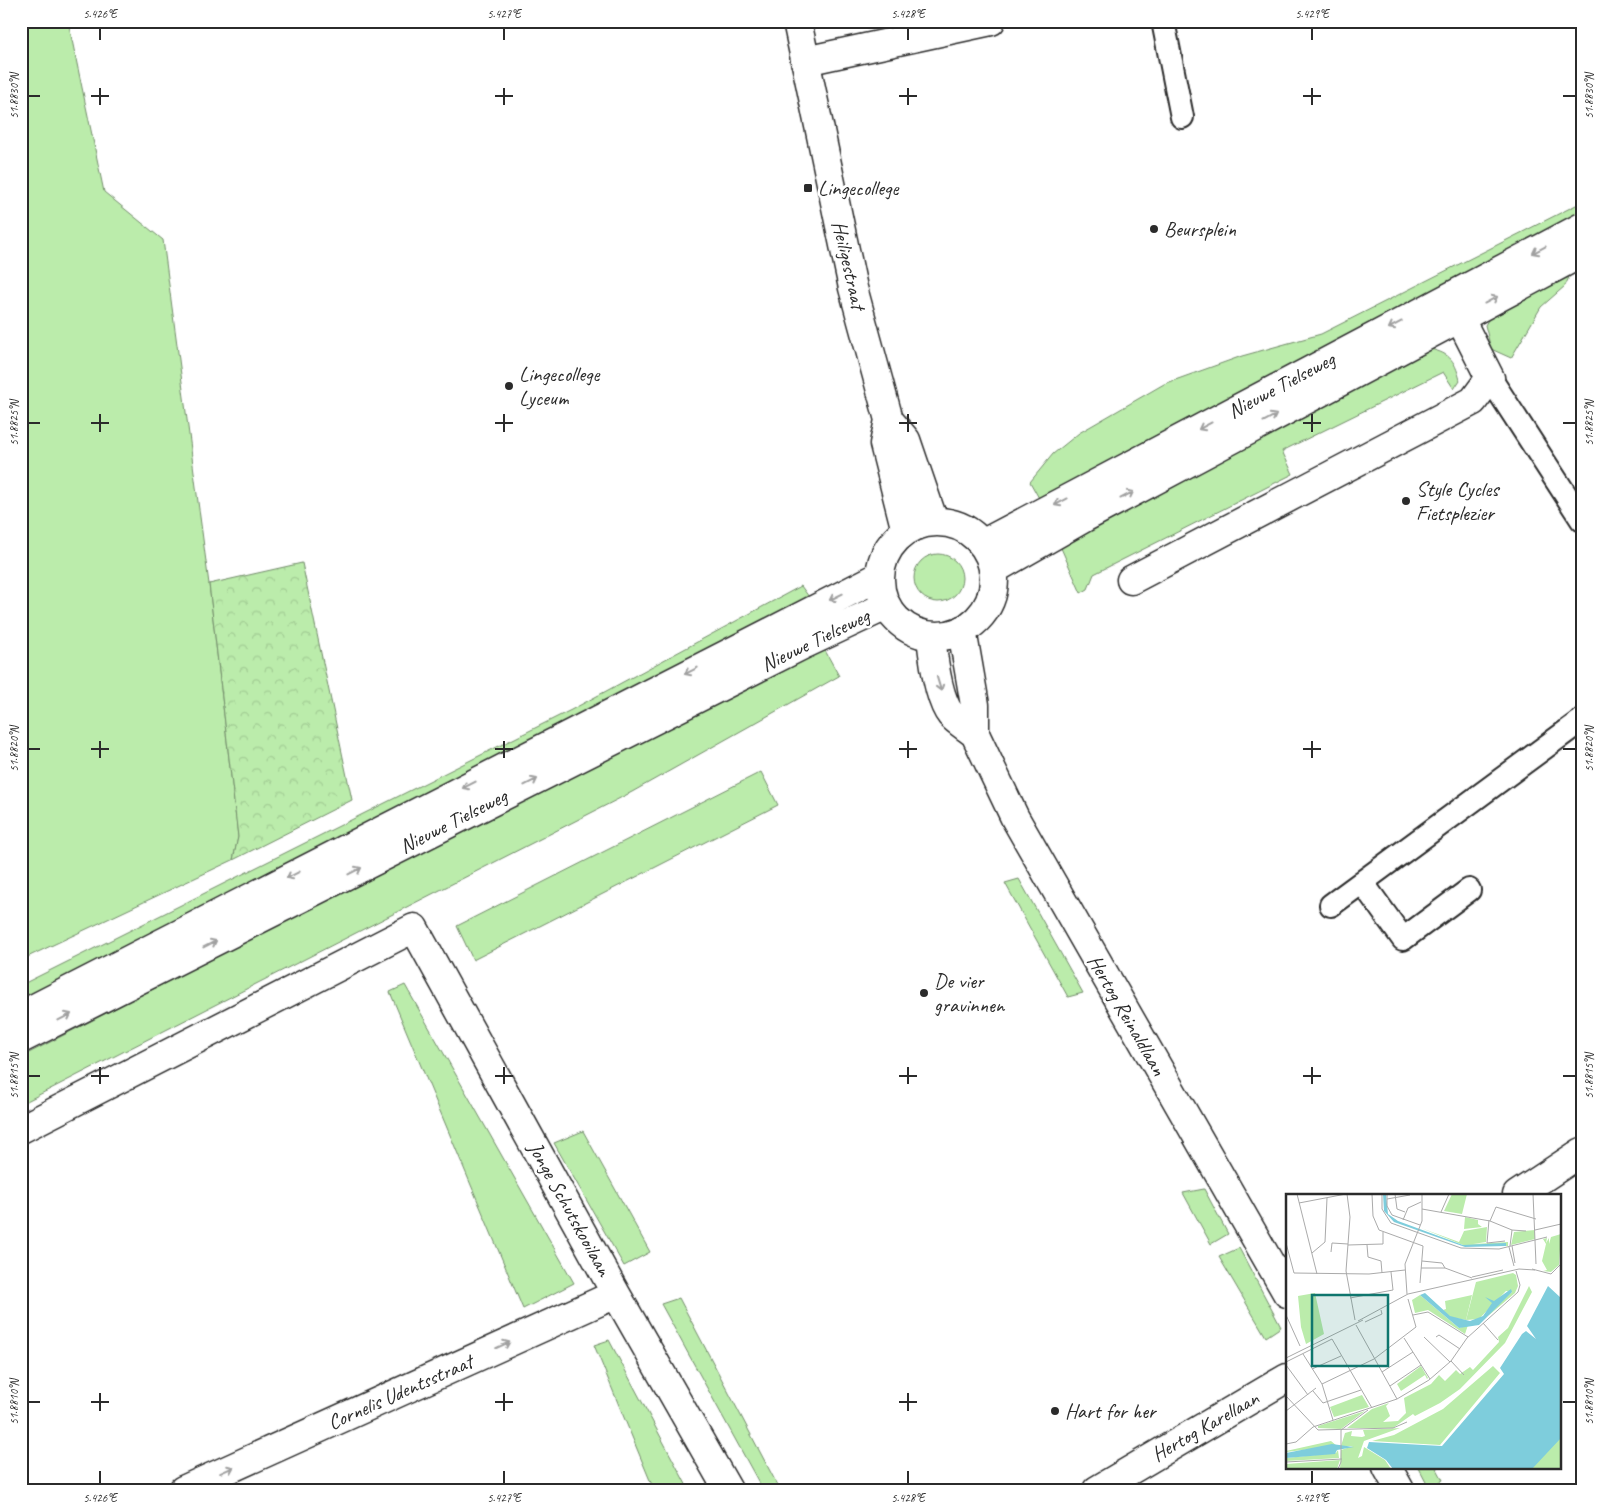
<svg xmlns="http://www.w3.org/2000/svg" width="1603" height="1511" viewBox="0 0 1603 1511" font-family="Caveat,sans-serif">
  <style>
    .green { fill: #bbecab; stroke: #738c6b }
    .forest { fill: url(#forest-crowns); stroke: #738c6b }
    .lines { fill: none; stroke-linecap: round; stroke-linejoin: round }
    .lane-casing { stroke: #2b2b2b; stroke-width: 26 }
    .street-casing { stroke: #2b2b2b; stroke-width: 31 }
    .secondary-casing { stroke: #2b2b2b; stroke-width: 31 }
    .lane { stroke: #fff; stroke-width: 22 }
    .street { stroke: #fff; stroke-width: 28 }
    .secondary { stroke: #fff; stroke-width: 28 }
    .oneway { stroke: #a0a0a0 }
    .ticks { fill: none; stroke: #2b2b2b; stroke-width: 2 }
    .poi-dot { fill: #2b2b2b; stroke: #fff; stroke-width: 2 }
    .labels { text-anchor: middle; stroke-width: 5; stroke-linejoin: round; paint-order: stroke }
    .poi-label { font-size: 21px; fill: #2b2b2b; stroke: #fff; text-anchor: start }
    .street-label { font-size: 21px; fill: #2b2b2b; stroke: #fff }
    .inset-road { fill: none; stroke: #aaa; stroke-width: 1 }
    .view { fill: #0f766e; fill-opacity: 0.15; stroke: #0f766e; stroke-width: 2.5 }
    .inset-edge { fill: none; stroke: #2b2b2b; stroke-width: 2.5 }
    .neatline { fill: none; stroke: #2b2b2b; stroke-width: 2 }
    .ticks-label { font-size: 12px; text-anchor: middle; fill: #2b2b2b }
  </style>
  <defs>
    <pattern id="forest-crowns" width="20" height="18" patternUnits="userSpaceOnUse" patternTransform="scale(1.25)"><rect width="20" height="18" fill="#bbecab"/><path d="M2 6a3 3 0 1 1 6 0M12 15a3 3 0 1 1 6 0" fill="none" stroke="#a1cb93"/></pattern>
  </defs>
  <rect width="100%" height="100%" fill="#fff"/>
  <filter id="ink" filterUnits="userSpaceOnUse"><feTurbulence type="fractalNoise" baseFrequency=".02" numOctaves="2"/><feDisplacementMap in="SourceGraphic" scale="10" xChannelSelector="R" yChannelSelector="G"/><feConvolveMatrix kernelMatrix="1 2 1 2 8 2 1 2 1" color-interpolation-filters="sRGB"/></filter>
  <g filter="url(#ink)">
    <path class="green" d="M21 21H68L104 192 163 240 209 584 238 837 233 860 21 960Z
      M1582 202V217L1040 500 1030 482 1053 454 1079 433 1164 384 1242 356 1321 334Z
      M1570 275 1565 286 1541 307 1511 358 1491 349 1485 325 1493 312Z
      M1426 348C1449 353 1454 358 1460 380L1454 389 1443 372 1282 451 1293 474 1094 574 1088 589 1081 593 1061 548 1073 538Z
      M914 578a24 24 0 1 1 48 0a24 24 0 1 1-48 0Z
      M801 586 809 597 21 1003V985L571 710Z
      M822 645 839 676 632 792 21 1104V1057Z
      M761 772 778 805 473 960 457 926Z
      M1019 879 1083 993 1068 997 1005 883Z
      M405 985 574 1283 523 1309 390 992Z
      M583 1131 650 1252 624 1266 554 1143Z
      M1204 1189 1228 1234 1211 1244 1183 1193Z
      M1239 1248 1281 1327 1266 1337 1219 1257Z
      M679 1298 780 1490H763L661 1304Z
      M609 1340 689 1490H654L594 1345Z
      M1418 1467H1436L1443 1480 1429 1488Z"/>
    <path class="forest" d="M302 563 352 800 233 860 238 837 209 584Z"/>
    <g class="lines">
      <g class="lane-casing">
        <path id="lane" d="M1163 21 1182 117
          M1490 378 1582 520
          M1362 882 1403 939 1469 890
          M1331 905 1582 720"/>
      </g>
      <g class="street-casing">
        <path id="street" d="M805 61 991 21
          M1131 580 1473 401 1490 378 1459 317
          M962 630 975 705V734L1015 818 1287 1293
          M931 636C933 656 938 699 951 715 957 722 968 728 975 734
          M21 1129 414 928 616 1294 728 1490
          M1517 1195 1582 1152
          M1387 1467 1400 1490
          M183 1490 616 1294
          M1097 1490 1287 1378"/>
      </g>
      <g class="secondary-casing">
        <path id="secondary" d="M797 21 853 288 889 420 906 440 934 522
          M889 420 884 444 906 531
          M880 579a57 57 0 1 1 114 0a57 57 0 1 1-114 0Z
          M982 544 1582 227
          M993 570 1084 518 1582 253
          M21 1015 880 576
          M21 1039 805 644 886 606"/>
      </g>
      <use href="#lane" class="lane"/>
      <use href="#street" class="street"/>
      <use href="#secondary" class="secondary"/>
    </g>
    <defs><path id="oneway-shaft" d="M-6 0H5M1.5-3L5.5 0L1.5 3" fill="none" stroke-width="1.6" stroke-linecap="round" stroke-linejoin="round" transform="scale(1.25)"/></defs>
    <g class="oneway">
      <use href="#oneway-shaft" transform="translate(1539 250) rotate(152)"/>
      <use href="#oneway-shaft" transform="translate(1491 300) rotate(-28)"/>
      <use href="#oneway-shaft" transform="translate(1395 325) rotate(152)"/>
      <use href="#oneway-shaft" transform="translate(1270 418) rotate(-28)"/>
      <use href="#oneway-shaft" transform="translate(1205 426) rotate(152)"/>
      <use href="#oneway-shaft" transform="translate(1127 495) rotate(-28)"/>
      <use href="#oneway-shaft" transform="translate(1061 502) rotate(152)"/>
      <use href="#oneway-shaft" transform="translate(836 597) rotate(154)"/>
      <use href="#oneway-shaft" transform="translate(691 671) rotate(153)"/>
      <use href="#oneway-shaft" transform="translate(939 684) rotate(73)"/>
      <use href="#oneway-shaft" transform="translate(531 782) rotate(-27)"/>
      <use href="#oneway-shaft" transform="translate(469 785) rotate(153)"/>
      <use href="#oneway-shaft" transform="translate(355 871) rotate(-27)"/>
      <use href="#oneway-shaft" transform="translate(293 875) rotate(153)"/>
      <use href="#oneway-shaft" transform="translate(210 944) rotate(-27)"/>
      <use href="#oneway-shaft" transform="translate(65 1017) rotate(-27)"/>
      <use href="#oneway-shaft" transform="translate(503 1345) rotate(-24)"/>
      <use href="#oneway-shaft" transform="translate(227 1470) rotate(-24)"/>
    </g>
  </g>
  <path class="ticks" d="M100 28V40M504 28V40M908 28V40M1312 28V40M100 88V105M504 88V105M908 88V105M1312 88V105M28 96H40M91 96H109M495 96H513M899 96H917M1303 96H1321M1563 96H1576M100 414V432M504 414V432M908 414V432M1312 414V432M28 423H40M91 423H109M495 423H513M899 423H917M1303 423H1321M1563 423H1576M100 741V758M504 741V758M908 741V758M1312 741V758M28 749H40M91 749H109M495 749H513M899 749H917M1303 749H1321M1563 749H1576M100 1067V1084M504 1067V1084M908 1067V1084M1312 1067V1084M28 1076H40M91 1076H109M495 1076H513M899 1076H917M1303 1076H1321M1563 1076H1576M100 1393V1411M504 1393V1411M908 1393V1411M28 1402H40M91 1402H109M495 1402H513M899 1402H917M1563 1402H1576M100 1471V1484M504 1471V1484M908 1471V1484M1312 1471V1484"/>
  <g class="poi-dot">
    <rect x="803" y="183" width="10" height="10" rx="2.5"/>
    <circle cx="1154" cy="229" r="5"/>
    <circle cx="509" cy="386" r="5"/>
    <circle cx="1406" cy="501" r="5"/>
    <circle cx="924" cy="993" r="5"/>
    <circle cx="1055" cy="1411" r="5"/>
  </g>
  <g class="labels">
    <g class="poi-label">
      <text x="818" y="195">Lingecollege</text>
      <text x="1164" y="236">Beursplein</text>
      <text x="519" y="381">Lingecollege<tspan x="519" dy="24">Lyceum</tspan></text>
      <text x="1416" y="496">Style Cycles<tspan x="1416" dy="24">Fietsplezier</tspan></text>
      <text x="934" y="988">De vier<tspan x="934" dy="24">gravinnen</tspan></text>
      <text x="1065" y="1418">Hart for her</text>
    </g>
    <g class="street-label">
      <text transform="translate(849 265) rotate(77)" y="7">Heiligestraat</text>
      <text transform="translate(1281 385) rotate(-28)" y="7">Nieuwe Tielseweg</text>
      <text transform="translate(815 640) rotate(-26)" y="7">Nieuwe Tielseweg</text>
      <text transform="translate(453 821) rotate(-27)" y="7">Nieuwe Tielseweg</text>
      <text transform="translate(1127 1015) rotate(60)" y="7">Hertog Reinaldlaan</text>
      <text transform="translate(570 1209) rotate(61)" y="7">Jonge Schutskooilaan</text>
      <text transform="translate(400 1392) rotate(-24)" y="7">Cornelis Udentsstraat</text>
      <text transform="translate(1205 1426) rotate(-30)" y="7">Hertog Karellaan</text>
    </g>
  </g>
  <g transform="translate(1286 1194)">
    <rect width="275" height="275" fill="#fff"/>
    <path d="M179 23 192 26V30L196 33 178 35ZM201 33 200 48 187 50 222 48V52L177 51 135 34 173 48 178 37ZM249 36V45L225 51 228 38ZM275 40 273 71 265 78 257 77 261 76 256 67 260 50 257 45 261 44 260 49 263 44V50L265 43ZM227 79 230 81 232 92 229 99 202 122 212 109 226 98 220 97 193 125 180 126 190 88ZM243 92 246 98 219 149 174 195 154 209 129 222 127 220 107 234H61L86 215 103 209 100 212 104 222 97 228 112 227 120 219 118 204 145 190 153 181 159 187 170 176 174 180 184 173 187 176 213 148 212 143 222 134ZM29 99 38 140 20 150 15 133 12 102ZM134 101 173 134 182 131 179 140 142 116 129 119 126 106ZM135 172 142 184 141 185 136 188 141 185 139 181 115 197 111 190ZM207 172 214 179 154 251 86 247 108 241 157 215ZM76 201 83 213 48 223 44 213ZM79 217 55 235 32 234V232ZM275 221V275H227ZM114 234 78 247 72 264 76 262 78 253 99 266 105 275H54L55 256 67 252H55L59 239 66 237 65 242 76 243 79 242 77 236ZM45 247 51 252 0 258V257ZM52 256 53 264 0 267V264L50 259ZM54 266 51 275H0V270Z" fill="#bbecab"/>
    <path d="M166 0H181L176 20 158 17Z" fill="#bbecab"/>
    <path d="M186 101 180 126 164 123 157 116 160 115 159 107Z" fill="#bbecab"/>
    <path d="M97 0H100L102 20 112 27 177 51 220 49V52L179 53 108 28 98 17ZM262 92 275 104V244L246 275H107L100 266 81 254 83 248 156 252 218 180 214 174 236 140 240 137 250 145 241 132ZM225 95 226 98 193 131 173 134 134 101 139 99 164 122 184 127 197 122 206 109 199 103 208 107ZM46 250 68 253 51 256 49 260 0 264V259Z" fill="#7ecddc"/>
    <path class="inset-road" d="M11 0 31 80M61 0 64 23 60 77 69 126M86 0 87 22 93 36 137 52 134 89M96 0V15L105 29 175 54 213 55 261 43M101 0V12L106 21 134 31M109 0 111 15 119 18M247 0 250 70M101 5 124 1M13 9 60 0M136 15 204 27 226 36 240 37M155 18 163 0M117 26 122 14 135 8M203 26 201 49 219 47M204 27 210 13 250 25M249 36 275 30M0 49 8 79 83 80 119 76M62 51 97 50V38M81 51 82 63 95 67 96 79M224 52 226 36M226 52 229 69M223 53 228 72M45 58 46 49 62 50M26 59 39 48 41 4M135 74H159L156 69 136 67M159 74 186 84M246 75 265 80 275 70M186 83 217 76M121 100 119 70 136 27V0M64 104 107 96 105 78M0 121 14 152M127 121 142 118 182 143M72 127 122 100 233 75 249 76M79 128 96 120 95 116M197 129 212 146M70 131 111 205M138 143 164 168M150 143 153 141 174 155M118 144 144 185M17 160 36 190 47 226M0 164 77 126M165 167 178 181M0 168 46 145 86 214M0 171 22 201M26 175 55 162M96 178 127 158M36 190 88 165 130 133 122 105M104 192 135 171M27 197 37 209 75 196M0 202 32 236 107 234 121 228M0 217 30 194M55 236 82 216M0 250 10 248 27 233 111 205 143 186 165 167 181 144 232 98 234 91 230 77M0 268 56 265M52 275 55 268V236"/>
    <path class="view" d="M26 101H102V172H26Z"/>
    <rect width="275" height="275" class="inset-edge"/>
  </g>
  <rect width="1603" height="1511" fill="none" stroke="#fff" stroke-width="55"/>
  <rect x="28" y="28" width="1548" height="1456" class="neatline"/>
  <g class="ticks-label">
    <text x="100" y="18">5.426°E</text>
    <text x="504" y="18">5.427°E</text>
    <text x="908" y="18">5.428°E</text>
    <text x="1312" y="18">5.429°E</text>
    <text transform="translate(14 96) rotate(-90)" y="4">51.8830°N</text>
    <text transform="translate(1589 96) rotate(-90)" y="4">51.8830°N</text>
    <text transform="translate(14 423) rotate(-90)" y="4">51.8825°N</text>
    <text transform="translate(1589 423) rotate(-90)" y="4">51.8825°N</text>
    <text transform="translate(14 749) rotate(-90)" y="4">51.8820°N</text>
    <text transform="translate(1589 749) rotate(-90)" y="4">51.8820°N</text>
    <text transform="translate(14 1076) rotate(-90)" y="4">51.8815°N</text>
    <text transform="translate(1589 1076) rotate(-90)" y="4">51.8815°N</text>
    <text transform="translate(14 1402) rotate(-90)" y="4">51.8810°N</text>
    <text transform="translate(1589 1402) rotate(-90)" y="4">51.8810°N</text>
    <text x="100" y="1502">5.426°E</text>
    <text x="504" y="1502">5.427°E</text>
    <text x="908" y="1502">5.428°E</text>
    <text x="1312" y="1502">5.429°E</text>
  </g>
</svg>
